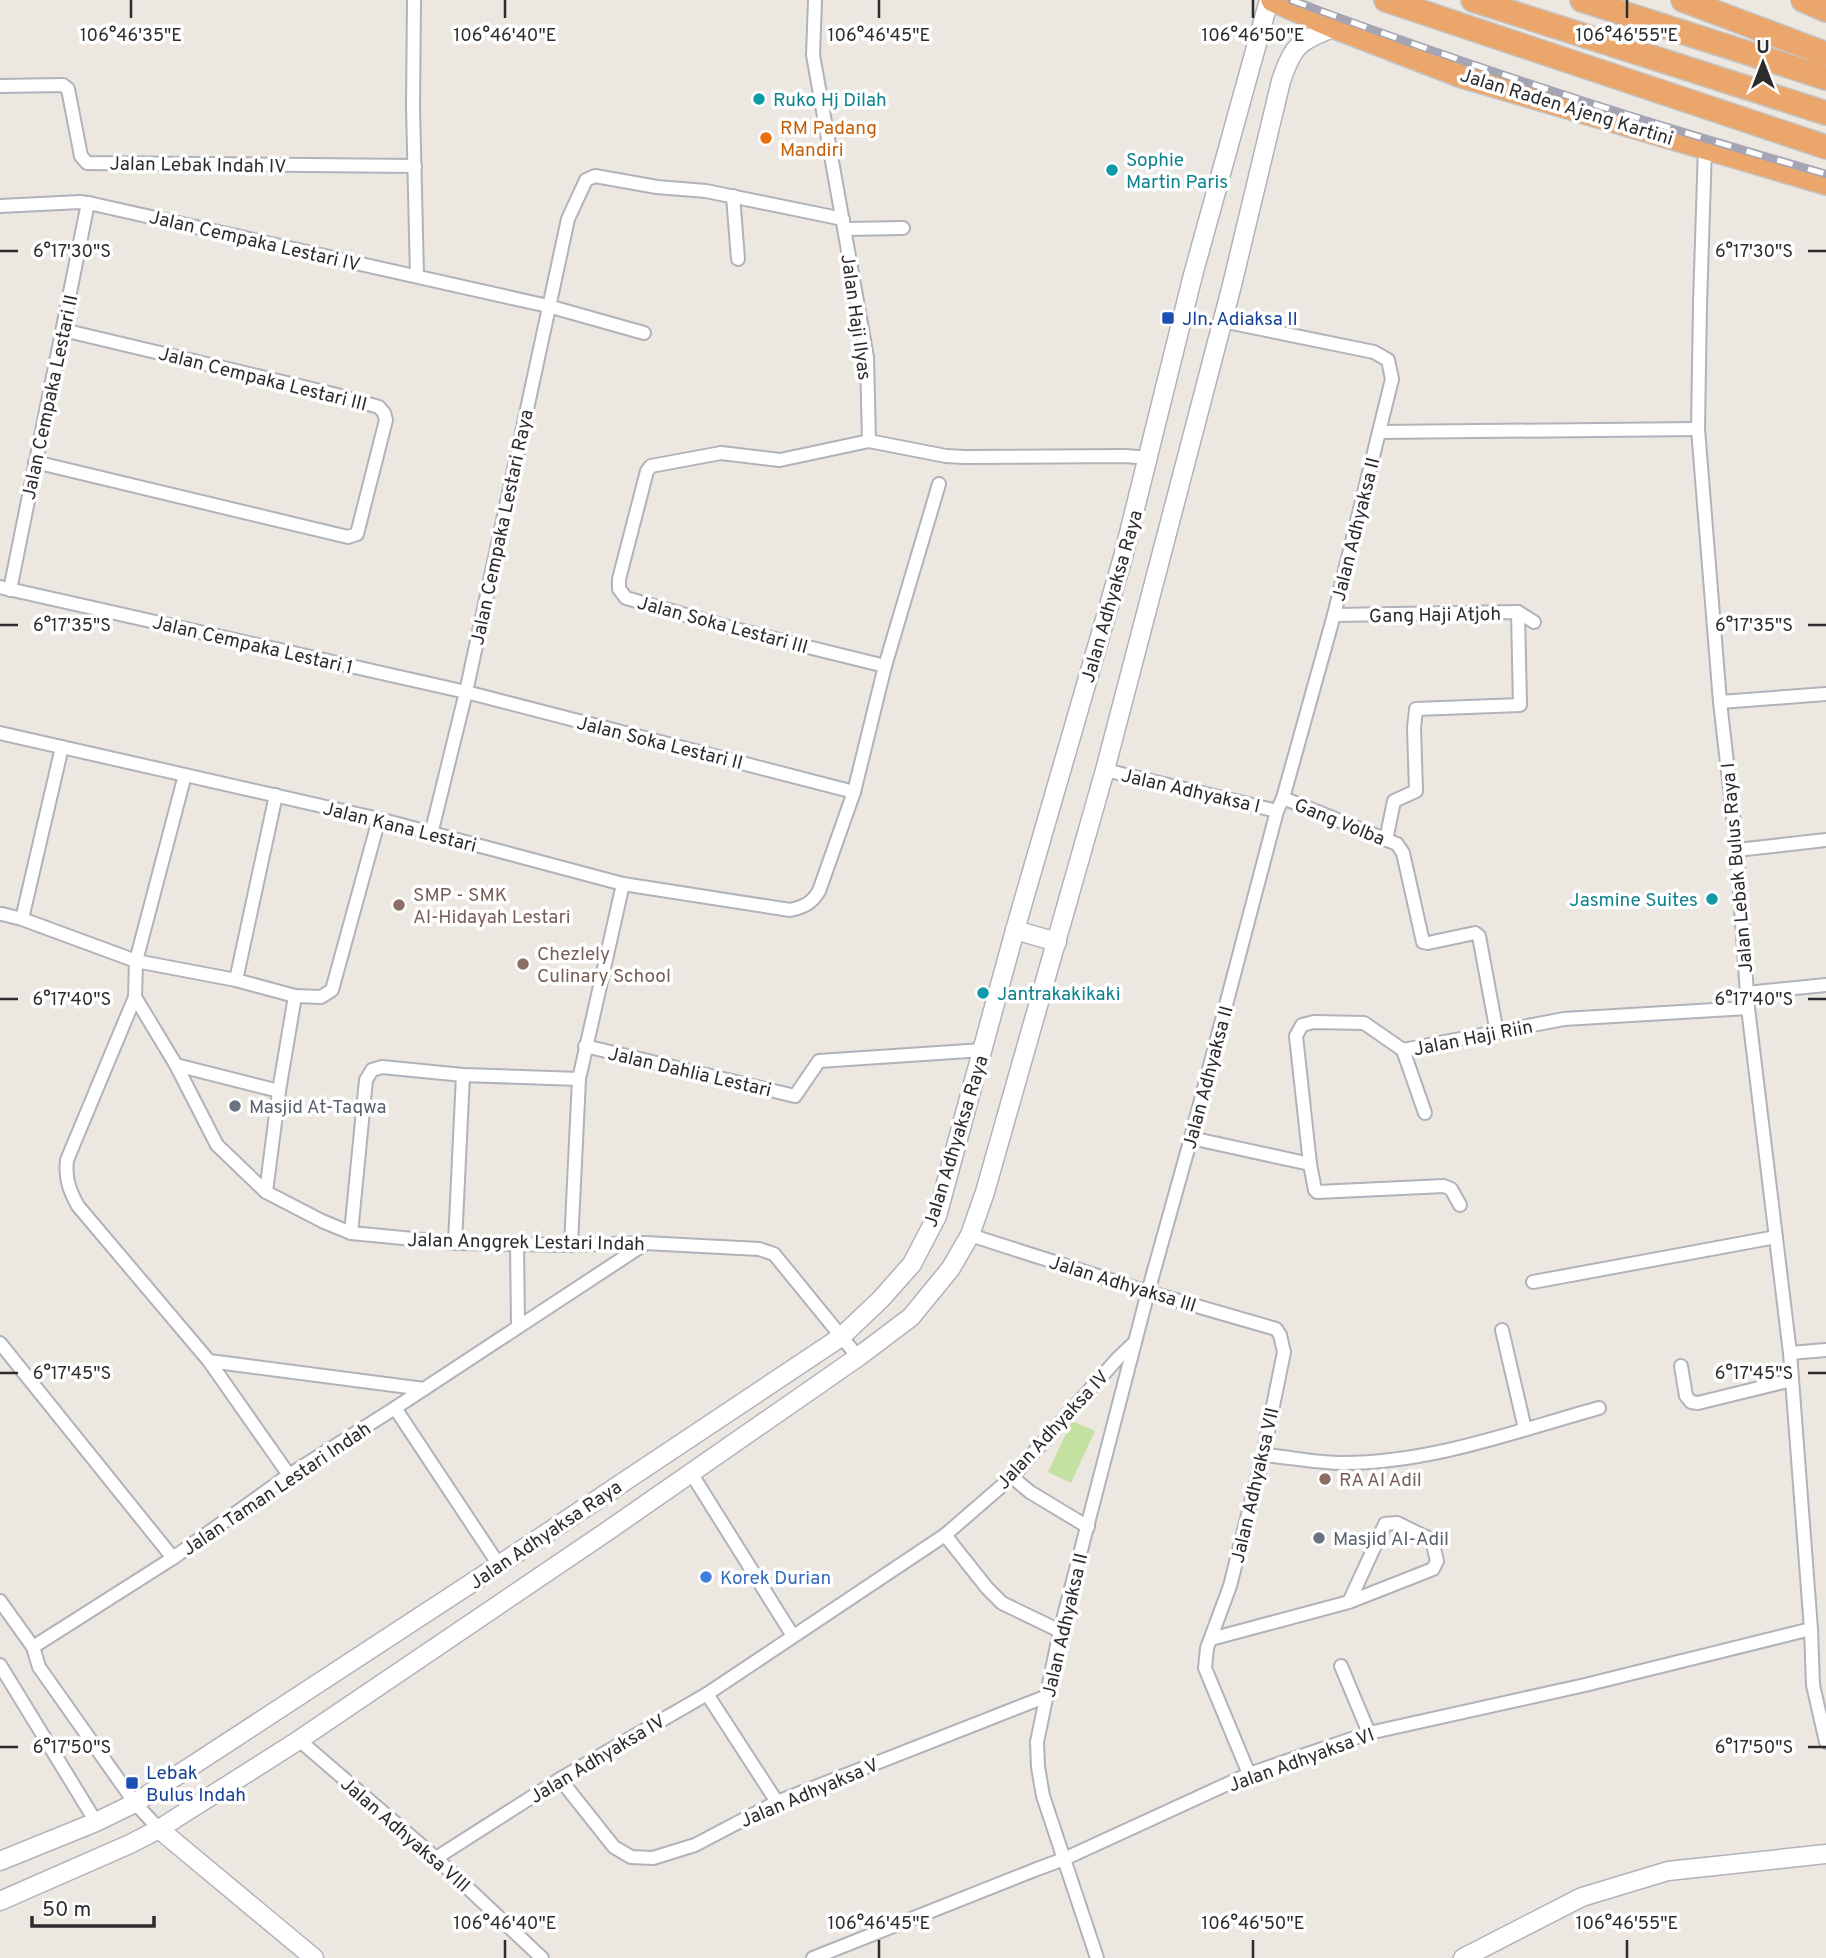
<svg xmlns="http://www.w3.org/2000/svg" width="1826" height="1958" viewBox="0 0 1826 1958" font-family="Overpass,sans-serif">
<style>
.pitch{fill:#c4e1a1}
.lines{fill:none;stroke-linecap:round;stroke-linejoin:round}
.street-casing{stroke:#b1b2ba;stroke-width:16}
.secondary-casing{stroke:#b1b2ba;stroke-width:21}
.highway-casing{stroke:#c4c4c4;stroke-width:26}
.street{stroke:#fff;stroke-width:12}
.secondary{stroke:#fff;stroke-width:18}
.highway{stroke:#eba66c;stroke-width:23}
.rail-casing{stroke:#a3a5b4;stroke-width:8}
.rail{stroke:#fff;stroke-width:5;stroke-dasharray:16;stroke-linecap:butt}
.ticks{fill:none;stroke:#2c2c2c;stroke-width:2.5}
.culture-dot{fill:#0f9aa8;stroke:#fff;stroke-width:2.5}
.food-dot{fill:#e8710a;stroke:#fff;stroke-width:2.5}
.transit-dot{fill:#1a4fb4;stroke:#fff;stroke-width:2.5}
.education-dot{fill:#8d6e63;stroke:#fff;stroke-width:2.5}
.worship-dot{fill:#6b7280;stroke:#fff;stroke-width:2.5}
.shop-dot{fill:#3f7fe0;stroke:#fff;stroke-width:2.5}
.labels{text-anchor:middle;stroke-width:7;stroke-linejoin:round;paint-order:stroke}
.culture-label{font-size:19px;fill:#0d838f;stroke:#fff;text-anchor:start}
.street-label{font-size:19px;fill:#2c2c2c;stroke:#fff}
.food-label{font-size:19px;fill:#c56008;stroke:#fff;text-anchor:start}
.transit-label{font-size:19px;fill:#164399;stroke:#fff;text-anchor:start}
.education-label{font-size:19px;fill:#785e54;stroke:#fff;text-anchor:start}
.worship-label{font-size:19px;fill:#5b616d;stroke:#fff;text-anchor:start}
.shop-label{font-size:19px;fill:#366cbe;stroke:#fff;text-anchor:start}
.ticks-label{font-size:18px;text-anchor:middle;fill:#2c2c2c;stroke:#fff;stroke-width:7;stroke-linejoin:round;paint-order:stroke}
</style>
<rect width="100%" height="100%" fill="#ece7e0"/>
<path class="pitch" d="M1072 1421 1095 1431 1071 1483 1048 1472Z"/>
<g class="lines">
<defs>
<g id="street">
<path d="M414 0 413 107 417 276"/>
<path d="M815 0 813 55 867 357 869 441"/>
<path d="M0 86 63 85 68 89 81 156 87 163 415 166"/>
<path d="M1705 147 1700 304 1698 429 1720 702 1737 850 1748 1008 1790 1353 1811 1629 1813 1685 1826 1742"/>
<path d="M733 196 738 259"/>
<path d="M0 206 80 202 93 204 548 306 644 333"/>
<path d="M845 229 903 228"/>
<path d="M1379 432 1698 429"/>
<path d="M35 462 348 537 357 534 386 420 384 413 379 407 333 394 63 330"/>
<path d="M0 587 466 692 854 792"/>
<path d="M10 590 88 203"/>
<path d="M1334 615 1518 612 1534 622"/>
<path d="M885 666 735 629 626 598 619 589V579L647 471 651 466 721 453 780 460 869 441 946 456 964 457 1125 456 1148 458"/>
<path d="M1720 702 1826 694"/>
<path d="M0 733 379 819 623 884 790 910C804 907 812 903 819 891L854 792 885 666 939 484"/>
<path d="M1105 770 1277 811"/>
<path d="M185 775 136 961 135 997 67 1160C65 1178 69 1190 78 1206L209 1361 289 1475"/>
<path d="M1283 798 1397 844 1403 853 1423 942 1428 943 1475 933 1479 936 1497 1033"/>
<path d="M431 834 466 692 568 219 586 180 595 176 657 187 706 191 843 219"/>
<path d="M1386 840 1394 801 1416 791 1414 728 1416 709 1520 705 1518 612"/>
<path d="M1737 850 1826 840"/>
<path d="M2 914 22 919 136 961 236 980 295 996 321 997 332 990 379 819"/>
<path d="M22 919 62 747"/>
<path d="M236 980 276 795"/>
<path d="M1746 993 1826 985"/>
<path d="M135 997 176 1065 217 1145 266 1192 322 1221 351 1233 455 1243 571 1245 645 1243 759 1249 774 1254 858 1357"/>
<path d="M585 1046 795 1096 819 1061 983 1050"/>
<path d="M1403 1050 1425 1113"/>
<path d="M176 1065 279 1091"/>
<path d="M1191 1138 1310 1164"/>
<path d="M266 1192 279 1091 295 996"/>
<path d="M1460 1205 1451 1189 1444 1186 1317 1192 1315 1190 1310 1164 1296 1036 1302 1025 1314 1022 1364 1023 1403 1050 1564 1019 1748 1008"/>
<path d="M351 1233 366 1080 372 1070 382 1067 463 1075 579 1079"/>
<path d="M970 1235 1148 1292 1276 1329 1280 1335 1284 1352 1263 1455 1230 1586 1207 1648 1205 1668 1249 1774"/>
<path d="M455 1243 463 1075"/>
<path d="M517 1244 518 1326"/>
<path d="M571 1245 579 1079 623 884"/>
<path d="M1533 1282 1776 1237"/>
<path d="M1502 1330 1525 1429"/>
<path d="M0 1343 173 1558"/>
<path d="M1790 1353 1826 1350"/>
<path d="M209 1361 424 1389"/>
<path d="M1681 1366 1686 1396 1691 1402 1698 1403 1792 1380"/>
<path d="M395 1408 499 1565"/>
<path d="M1263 1455C1289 1457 1317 1463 1343 1463 1431 1463 1516 1431 1599 1408"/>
<path d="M691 1473 793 1636"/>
<path d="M1012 1477 1030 1492 1088 1527"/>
<path d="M945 1535 987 1588 1002 1603 1060 1631"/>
<path d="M0 1601 33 1647 39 1667 135 1803 159 1829"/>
<path d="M1211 1639 1349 1602 1433 1569 1437 1561 1432 1540 1397 1523 1385 1524 1349 1602"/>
<path d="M33 1647 173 1558 289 1475 395 1408 643 1245"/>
<path d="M0 1665 96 1822"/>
<path d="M1341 1666 1369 1733"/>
<path d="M707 1694 777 1802"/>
<path d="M299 1740 436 1858 542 1958"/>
<path d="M560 1779 614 1847 631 1857 653 1858 695 1845 777 1802 1047 1696"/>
<path d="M436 1858 560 1779 707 1694 945 1535 1012 1477 1118 1358 1135 1342"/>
<path d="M813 1958 1037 1869 1064 1859 1249 1774 1369 1733 1585 1685 1811 1629"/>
<path d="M1097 1958 1043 1796 1038 1767 1037 1742 1060 1631 1148 1292 1191 1138 1277 811 1283 798 1334 615 1392 379 1388 360 1374 352 1222 321"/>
</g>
<g id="secondary">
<path d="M1015 930 1057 942"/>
<path d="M159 1829 314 1958"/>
<path d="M0 1861 96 1822 135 1803 499 1565 841 1337 881 1299 912 1264 937 1216 1015 930 1123 557 1193 275 1269 0"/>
<path d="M0 1901 130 1844 159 1829 299 1740 609 1530 858 1357 911 1317 951 1268 970 1235 985 1192 1105 770 1232 285 1281 81C1294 43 1299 42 1335 27"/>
<path d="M1463 1958 1582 1897 1668 1871 1826 1854"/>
</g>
<g id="highway">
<path d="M1273 0 1335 27 1462 76 1826 183"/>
<path d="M1386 0 1826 147"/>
<path d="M1473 0 1826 113"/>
<path d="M1582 0 1826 78"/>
<path d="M1683 0 1826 54"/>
<path d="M1803 0 1826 10"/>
</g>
</defs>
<use href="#street" class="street-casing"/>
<use href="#secondary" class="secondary-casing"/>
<use href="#highway" class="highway-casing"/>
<use href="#street" class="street"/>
<use href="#secondary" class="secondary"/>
<use href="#highway" class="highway"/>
<defs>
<path id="rail" d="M1291 0C1467 65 1646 123 1826 174"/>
</defs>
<use href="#rail" class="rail-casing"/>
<use href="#rail" class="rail"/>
</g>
<path class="ticks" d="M131 0V18M505 0V18M879 0V18M1253 0V18M1627 0V18M0 251H18M1808 251H1826M0 625H18M1808 625H1826M0 999H18M1808 999H1826M0 1373H18M1808 1373H1826M0 1747H18M1808 1747H1826M505 1940V1958M879 1940V1958M1253 1940V1958M1627 1940V1958"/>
<g class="culture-dot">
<circle cx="759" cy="99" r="7"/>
<circle cx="1112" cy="170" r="7"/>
<circle cx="1712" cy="899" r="7"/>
<circle cx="983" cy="993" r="7"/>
</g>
<circle class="food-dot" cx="766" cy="138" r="7"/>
<g class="transit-dot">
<rect x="1161" y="311" width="14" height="14" rx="3.5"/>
<rect x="125" y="1776" width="14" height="14" rx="3.5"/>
</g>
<g class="education-dot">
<circle cx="399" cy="905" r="7"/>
<circle cx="523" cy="964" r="7"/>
<circle cx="1325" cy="1479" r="7"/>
</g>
<g class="worship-dot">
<circle cx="235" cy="1106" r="7"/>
<circle cx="1319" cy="1538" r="7"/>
</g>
<circle class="shop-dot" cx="706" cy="1577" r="7"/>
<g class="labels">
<g class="culture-label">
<text x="773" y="106">Ruko Hj Dilah</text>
<text x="1126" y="166">Sophie<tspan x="1126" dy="22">Martin Paris</tspan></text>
<text x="1698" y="906" text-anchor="end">Jasmine Suites</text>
<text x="997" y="1000">Jantrakakikaki</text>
</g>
<g class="street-label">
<text transform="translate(1567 106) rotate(17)" y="7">Jalan Raden Ajeng Kartini</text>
<text transform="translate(198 164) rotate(1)" y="7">Jalan Lebak Indah IV</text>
<text transform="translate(255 240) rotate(13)" y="7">Jalan Cempaka Lestari IV</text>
<text transform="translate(857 317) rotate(82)" y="7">Jalan Haji Ilyas</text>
<text transform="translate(263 378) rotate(14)" y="7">Jalan Cempaka Lestari III</text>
<text transform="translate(49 397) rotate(-78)" y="7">Jalan Cempaka Lestari II</text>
<text transform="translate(501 527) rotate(-78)" y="7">Jalan Cempaka Lestari Raya</text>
<text transform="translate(1355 529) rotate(-76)" y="7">Jalan Adhyaksa II</text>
<text transform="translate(1111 596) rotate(-74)" y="7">Jalan Adhyaksa Raya</text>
<text transform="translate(1435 614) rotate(-1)" y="7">Gang Haji Atjoh</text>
<text transform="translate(723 624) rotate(15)" y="7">Jalan Soka Lestari III</text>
<text transform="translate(253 644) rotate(13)" y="7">Jalan Cempaka Lestari 1</text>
<text transform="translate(660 742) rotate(14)" y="7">Jalan Soka Lestari II</text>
<text transform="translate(1191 790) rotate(13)" y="7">Jalan Adhyaksa I</text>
<text transform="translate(1340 821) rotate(22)" y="7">Gang Volba</text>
<text transform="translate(400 826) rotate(14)" y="7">Jalan Kana Lestari</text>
<text transform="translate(1736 868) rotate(-95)" y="7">Jalan Lebak Bulus Raya I</text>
<text transform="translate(1473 1037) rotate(-11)" y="7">Jalan Haji Riin</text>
<text transform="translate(690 1071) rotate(13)" y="7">Jalan Dahlia Lestari</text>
<text transform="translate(1207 1077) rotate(-75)" y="7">Jalan Adhyaksa II</text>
<text transform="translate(955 1141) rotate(-73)" y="7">Jalan Adhyaksa Raya</text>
<text transform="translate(526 1241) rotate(1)" y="7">Jalan Anggrek Lestari Indah</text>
<text transform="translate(1123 1283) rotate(17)" y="7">Jalan Adhyaksa III</text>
<text transform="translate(1052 1429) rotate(-47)" y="7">Jalan Adhyaksa IV</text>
<text transform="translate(1254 1485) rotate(-77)" y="7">Jalan Adhyaksa VII</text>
<text transform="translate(276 1488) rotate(-34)" y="7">Jalan Taman Lestari Indah</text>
<text transform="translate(545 1534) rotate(-34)" y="7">Jalan Adhyaksa Raya</text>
<text transform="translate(1064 1625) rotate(-77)" y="7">Jalan Adhyaksa II</text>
<text transform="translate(597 1758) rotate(-31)" y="7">Jalan Adhyaksa IV</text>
<text transform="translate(1301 1759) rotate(-20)" y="7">Jalan Adhyaksa VI</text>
<text transform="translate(809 1792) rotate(-23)" y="7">Jalan Adhyaksa V</text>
<text transform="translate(406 1834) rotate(41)" y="7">Jalan Adhyaksa VIII</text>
</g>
<g class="food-label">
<text x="780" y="134">RM Padang<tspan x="780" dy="22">Mandiri</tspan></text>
</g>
<g class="transit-label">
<text x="1182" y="325">Jln. Adiaksa II</text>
<text x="146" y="1779">Lebak<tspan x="146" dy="22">Bulus Indah</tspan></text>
</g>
<g class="education-label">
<text x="413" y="901">SMP - SMK<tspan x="413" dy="22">Al-Hidayah Lestari</tspan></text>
<text x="537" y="960">Chezlely<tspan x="537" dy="22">Culinary School</tspan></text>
<text x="1339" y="1486">RA Al Adil</text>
</g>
<g class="worship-label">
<text x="249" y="1113">Masjid At-Taqwa</text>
<text x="1333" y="1545">Masjid Al-Adil</text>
</g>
<g class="shop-label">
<text x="720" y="1584">Korek Durian</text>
</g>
</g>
<g class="ticks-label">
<text x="131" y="41">106°46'35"E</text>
<text x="505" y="41">106°46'40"E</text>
<text x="879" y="41">106°46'45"E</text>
<text x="1253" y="41">106°46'50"E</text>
<text x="1627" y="41">106°46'55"E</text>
<text x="72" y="257">6°17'30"S</text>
<text x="1754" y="257">6°17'30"S</text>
<text x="72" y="631">6°17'35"S</text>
<text x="1754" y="631">6°17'35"S</text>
<text x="72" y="1005">6°17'40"S</text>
<text x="1754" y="1005">6°17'40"S</text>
<text x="72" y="1379">6°17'45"S</text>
<text x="1754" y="1379">6°17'45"S</text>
<text x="72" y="1753">6°17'50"S</text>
<text x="1754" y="1753">6°17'50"S</text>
<text x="505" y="1929">106°46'40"E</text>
<text x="879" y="1929">106°46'45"E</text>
<text x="1253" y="1929">106°46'50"E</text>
<text x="1627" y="1929">106°46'55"E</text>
</g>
<g transform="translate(1763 63)" stroke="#ffffff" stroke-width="5" paint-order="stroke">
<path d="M0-5L12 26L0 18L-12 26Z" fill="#2c2c2c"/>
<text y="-10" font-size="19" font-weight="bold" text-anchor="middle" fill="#2c2c2c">U</text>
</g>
<path d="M32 1916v10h122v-10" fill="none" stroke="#2c2c2c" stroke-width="3.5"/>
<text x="42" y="1916" font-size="21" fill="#2c2c2c" stroke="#ffffff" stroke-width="5" paint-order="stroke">50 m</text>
</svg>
